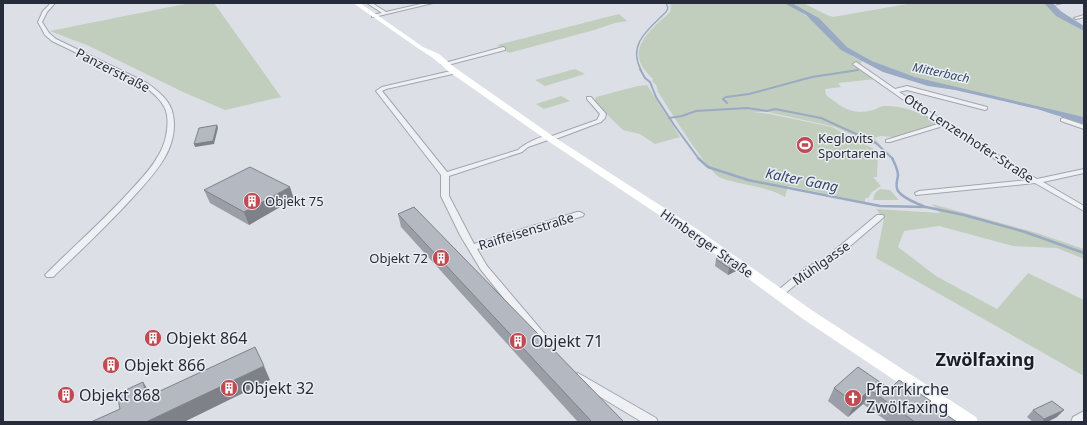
<svg xmlns="http://www.w3.org/2000/svg" width="1087" height="425" viewBox="0 0 1087 425" font-family="'Noto Sans',sans-serif">
<style>
.green{fill:#c1cebe}
.water{fill:#9aaac2}
.lines{fill:none;stroke-linecap:round;stroke-linejoin:round}
.stream-far2{stroke:#9aaac2;stroke-width:1.5}
.stream-far1{stroke:#9aaac2;stroke-width:2}
.stream{stroke:#9aaac2;stroke-width:2.5}
.river{fill:#9aaac2;fill-rule:evenodd}
.minor-casing{stroke:#a2a6ae;stroke-width:2}
.tertiary-casing{stroke:#a2a6ae;stroke-width:2}
.minor{fill:#eef0f4;fill-rule:evenodd}
.tertiary{fill:#eef0f4;fill-rule:evenodd}
.secondary{fill:#fff;fill-rule:evenodd}
.wall{fill:#9b9ea6}
.shaded-wall{fill:#7e8187}
.building{fill:#b4b8c1;stroke:#7e8187}
.labels{text-anchor:middle;stroke-width:3;stroke-linejoin:round;paint-order:stroke}
.far-water-label{font-size:12px;font-style:italic;fill:#35486a;stroke:#ebeef3}
.street-label{font-size:13px;fill:#272c3a;stroke:#ebeef3}
.poi-label{font-size:13px;fill:#272c3a;stroke:#ebeef3;text-anchor:start}
.water-label{font-size:14px;font-style:italic;fill:#35486a;stroke:#ebeef3}
.near-poi-label{font-size:16px;fill:#272c3a;stroke:#ebeef3;text-anchor:start}
.near-quarter-label{font-size:18px;font-weight:bold;fill:#1a1e2a;stroke:#ebeef3}
</style>
<rect width="100%" height="100%" fill="#dcdfe5"/>
<g class="green">
<path d="M190 3H214L281 97 225 110 183 92 89 46 50 31Z"/>
<path d="M670 3H784C811 15 831 38 853 57L862 61 860 65 857 66 876 79 838 83 841 87 825 89 826 95C842 107 851 116 873 110 877 109 880 106 884 106 906 105 922 114 939 124L893 137 881 136 874 138 881 146 870 143 835 127 768 112H753L770 114 832 127 874 149 878 153 877 177H873L881 186 872 192 868 198H865V202L788 186 785 197C764 185 743 186 721 178 707 172 668 107 658 92L656 85 652 81 653 79C649 75 642 68 640 62 633 42 656 25 670 12L671 8Z"/>
<path d="M792 3H803L827 15 833 17 913 3H1045L1057 15 1084 31V117L915 77 872 61 847 47 819 18Z"/>
<path d="M619 14 627 21 615 23 597 29H598L509 53 497 45Z"/>
<path d="M575 69 585 74 545 86 535 80Z"/>
<path d="M647 85 680 137 655 144 640 134 623 130 594 102 596 97 638 86Z"/>
<path d="M561 96 570 101 544 109 536 104Z"/>
<path d="M880 189 890 190 899 200H873L875 193Z"/>
<path d="M932 204 1037 233 1084 249V259L1057 248 1013 246 939 226 904 231 898 247 936 276 997 309 1028 273 1084 300V376L876 258 884 219 876 209 940 213Z"/>
</g>
<path class="water" d="M784 3H792L819 18 847 47 872 61 915 77 1084 117V124L1037 109 955 90 928 86 883 72 841 50 806 15Z"/>
<g class="lines">
<path class="stream-far2" d="M641 70C627 44 649 29 666 12L668 8 666 3"/>
<g class="stream-far1">
<path d="M640 69 645 78 650 82 656 97 674 125 699 159"/>
<path d="M727 103 723 99 726 97 749 94 812 77 858 70"/>
<path d="M669 118 682 116 696 111 747 108 767 111 775 109 821 118 876 143 893 159"/>
</g>
<g class="stream">
<path d="M698 158 708 167 748 180 880 206 926 207 964 215 1025 232 1084 253"/>
<path d="M892 158C895 164 898 169 898 176 897 181 895 186 898 191 903 199 917 203 925 207"/>
</g>
<path class="river" d="M1044 3H1052L1062 12 1084 26V31L1056 16Z"/>
<defs>
<g id="minor">
<path d="M51 3H55L47 12 42 22 49 33 56 39 147 83C158 91 171 101 173 115 176 129 172 145 165 157 157 171 146 183 135 195 109 224 81 250 53 277H47L45 275 47 273C75 245 105 219 131 190 141 179 151 169 158 156 165 145 169 129 167 115 165 102 153 93 143 85L52 41 45 35 38 22 43 11Z"/>
<path d="M367 3H372L386 12 425 3H433L374 17H372V15L382 13Z"/>
<path d="M1054 3H1062L1054 5Z"/>
<path d="M1084 15V17L1076 19 1074 18Z"/>
<path d="M503 47 505 48V50L444 66 441 64Z"/>
<path d="M856 62 895 89 907 86 987 107V109L985 110 907 90 899 92 970 138 1037 179 1084 169V173L1043 182 1084 206V211L1035 183 916 195 915 193 919 191 1028 180 943 126 890 142H886V140L938 124 854 65 853 64Z"/>
<path d="M455 70 458 72 457 73 386 89 382 91 447 172 518 150C524 144 545 133 552 136L597 120 600 114 587 99V97H591L606 114 605 118 601 122 553 140H548L528 147 522 152 449 176V196L474 244 577 212H580L584 214 583 216 477 249 487 266 555 346 556 349 555 352 551 353 547 352 481 270 460 235 441 196V175L376 91 382 87Z"/>
<path d="M1063 118 1084 125V129L1061 121V119Z"/>
<path d="M877 215H883L884 217 829 264 812 271 782 296H776L774 294 776 292 806 267 823 260Z"/>
<path d="M578 373 656 418 658 422H642L574 381 573 378 574 375Z"/>
</g>
<path id="tertiary" d="M1084 411V422H1071L1073 417Z"/>
</defs>
<use href="#minor" class="minor-casing"/>
<use href="#tertiary" class="tertiary-casing"/>
<use href="#minor" class="minor"/>
<use href="#tertiary" class="tertiary"/>
<path class="secondary" d="M353 3H360L423 47 439 54 454 67 554 137 697 229 813 311 976 417 978 422H957L803 319 689 235 548 141 448 71 433 58 419 49Z"/>
</g>
<g class="wall">
<path d="M204 190 294 199 249 225 210 203Z"/>
<path d="M398 214 624 422H578L401 227Z"/>
<path d="M716 259 736 271 728 275 715 266Z"/>
<path d="M834 388 890 389 929 403 957 422H888L863 404 848 417 828 401Z"/>
<path d="M1033 410 1057 417 1047 422H1033L1027 417Z"/>
</g>
<g class="shaded-wall">
<path d="M217 125 218 128 214 144 195 147 194 144Z"/>
<path d="M290 187 294 199 249 225 244 212Z"/>
<path d="M738 265 736 271 728 275 729 268Z"/>
<path d="M264 366 270 380 184 422H146Z"/>
<path d="M143 382 152 396 147 397Z"/>
<path d="M870 390 863 404 848 417 855 403Z"/>
<path d="M1064 410 1057 417 1047 422H1042L1044 419Z"/>
</g>
<g class="building">
<path d="M217 125 213 141 194 144 199 128Z"/>
<path d="M250 167 290 187 244 212 204 190Z"/>
<path d="M414 207 624 422H592L398 214Z"/>
<path d="M725 255 738 265 729 268 716 259Z"/>
<path d="M255 347 264 366 146 422H91L120 409 117 394 143 382 147 397Z"/>
<path d="M858 367 890 389 899 380 931 401 929 403 957 422H915L870 390 855 403 834 388Z"/>
<path d="M1052 401 1064 410 1044 419 1033 410Z"/>
</g>
<defs>
<symbol id="stadium-disc" viewBox="-11 -11 22 22"><circle r="9.5" fill="#c14a52" stroke="#ebeef3"/><path d="M0-5a6.5 5 0 1 0 0 10a6.5 5 0 1 0 0-10ZM-3.5-1.8h7v3.6h-7Z" fill="#fff"/></symbol>
<symbol id="building-disc" viewBox="-11 -11 22 22"><circle r="9.5" fill="#c14a52" stroke="#ebeef3"/><path d="M-4-6H4V6H1V3H-1V6H-4ZM-2.5-4.3h1.7v1.8h-1.7ZM.8-4.3h1.7v1.8H.8ZM-2.5-1h1.7V.8h-1.7ZM.8-1h1.7V.8H.8Z" fill="#fff"/></symbol>
<symbol id="church-disc" viewBox="-11 -11 22 22"><circle r="9.5" fill="#c14a52" stroke="#ebeef3"/><path d="M-1.2-6h2.4v3.5h3.3v2.4h-3.3V6h-2.4V-.1h-3.3v-2.4h3.3Z" fill="#fff"/></symbol>
</defs>
<g fill-rule="evenodd">
<use href="#stadium-disc" x="795" y="135" width="20" height="20"/>
<use href="#building-disc" x="242" y="191" width="20" height="20"/>
<use href="#building-disc" x="431" y="248" width="20" height="20"/>
<use href="#building-disc" x="143" y="328" width="20" height="20"/>
<use href="#building-disc" x="508" y="331" width="20" height="20"/>
<use href="#building-disc" x="101" y="355" width="20" height="20"/>
<use href="#building-disc" x="219" y="378" width="20" height="20"/>
<use href="#building-disc" x="56" y="385" width="20" height="20"/>
<use href="#church-disc" x="843" y="388" width="20" height="20"/>
</g>
<g class="labels">
<g class="far-water-label">
<text transform="translate(941 73) rotate(12)" y="4">Mitterbach</text>
</g>
<g class="street-label">
<text transform="translate(113 70) rotate(27)" y="5">Panzerstraße</text>
<text transform="translate(969 138) rotate(33)" y="5">Otto Lenzenhofer-Straße</text>
<text transform="translate(526 231) rotate(-17)" y="5">Raiffeisenstraße</text>
<text transform="translate(707 243) rotate(35)" y="5">Himberger Straße</text>
<text transform="translate(821 263) rotate(-35)" y="5">Mühlgasse</text>
</g>
<g class="poi-label">
<text x="818" y="143">Keglovits<tspan x="818" dy="15">Sportarena</tspan></text>
<text x="265" y="206">Objekt 75</text>
<text x="428" y="263" text-anchor="end">Objekt 72</text>
</g>
<g class="water-label">
<text transform="translate(802 180) rotate(11)" y="5">Kalter Gang</text>
</g>
<g class="near-poi-label">
<text x="166" y="344">Objekt 864</text>
<text x="531" y="347">Objekt 71</text>
<text x="124" y="371">Objekt 866</text>
<text x="242" y="394">Objekt 32</text>
<text x="866" y="395">Pfarrkirche<tspan x="866" dy="18">Zwölfaxing</tspan></text>
<text x="79" y="401">Objekt 868</text>
</g>
<g class="near-quarter-label">
<text x="985" y="366">Zwölfaxing</text>
</g>
</g>
<rect width="1087" height="425" fill="none" stroke="#272c3a" stroke-width="8"/>
</svg>
